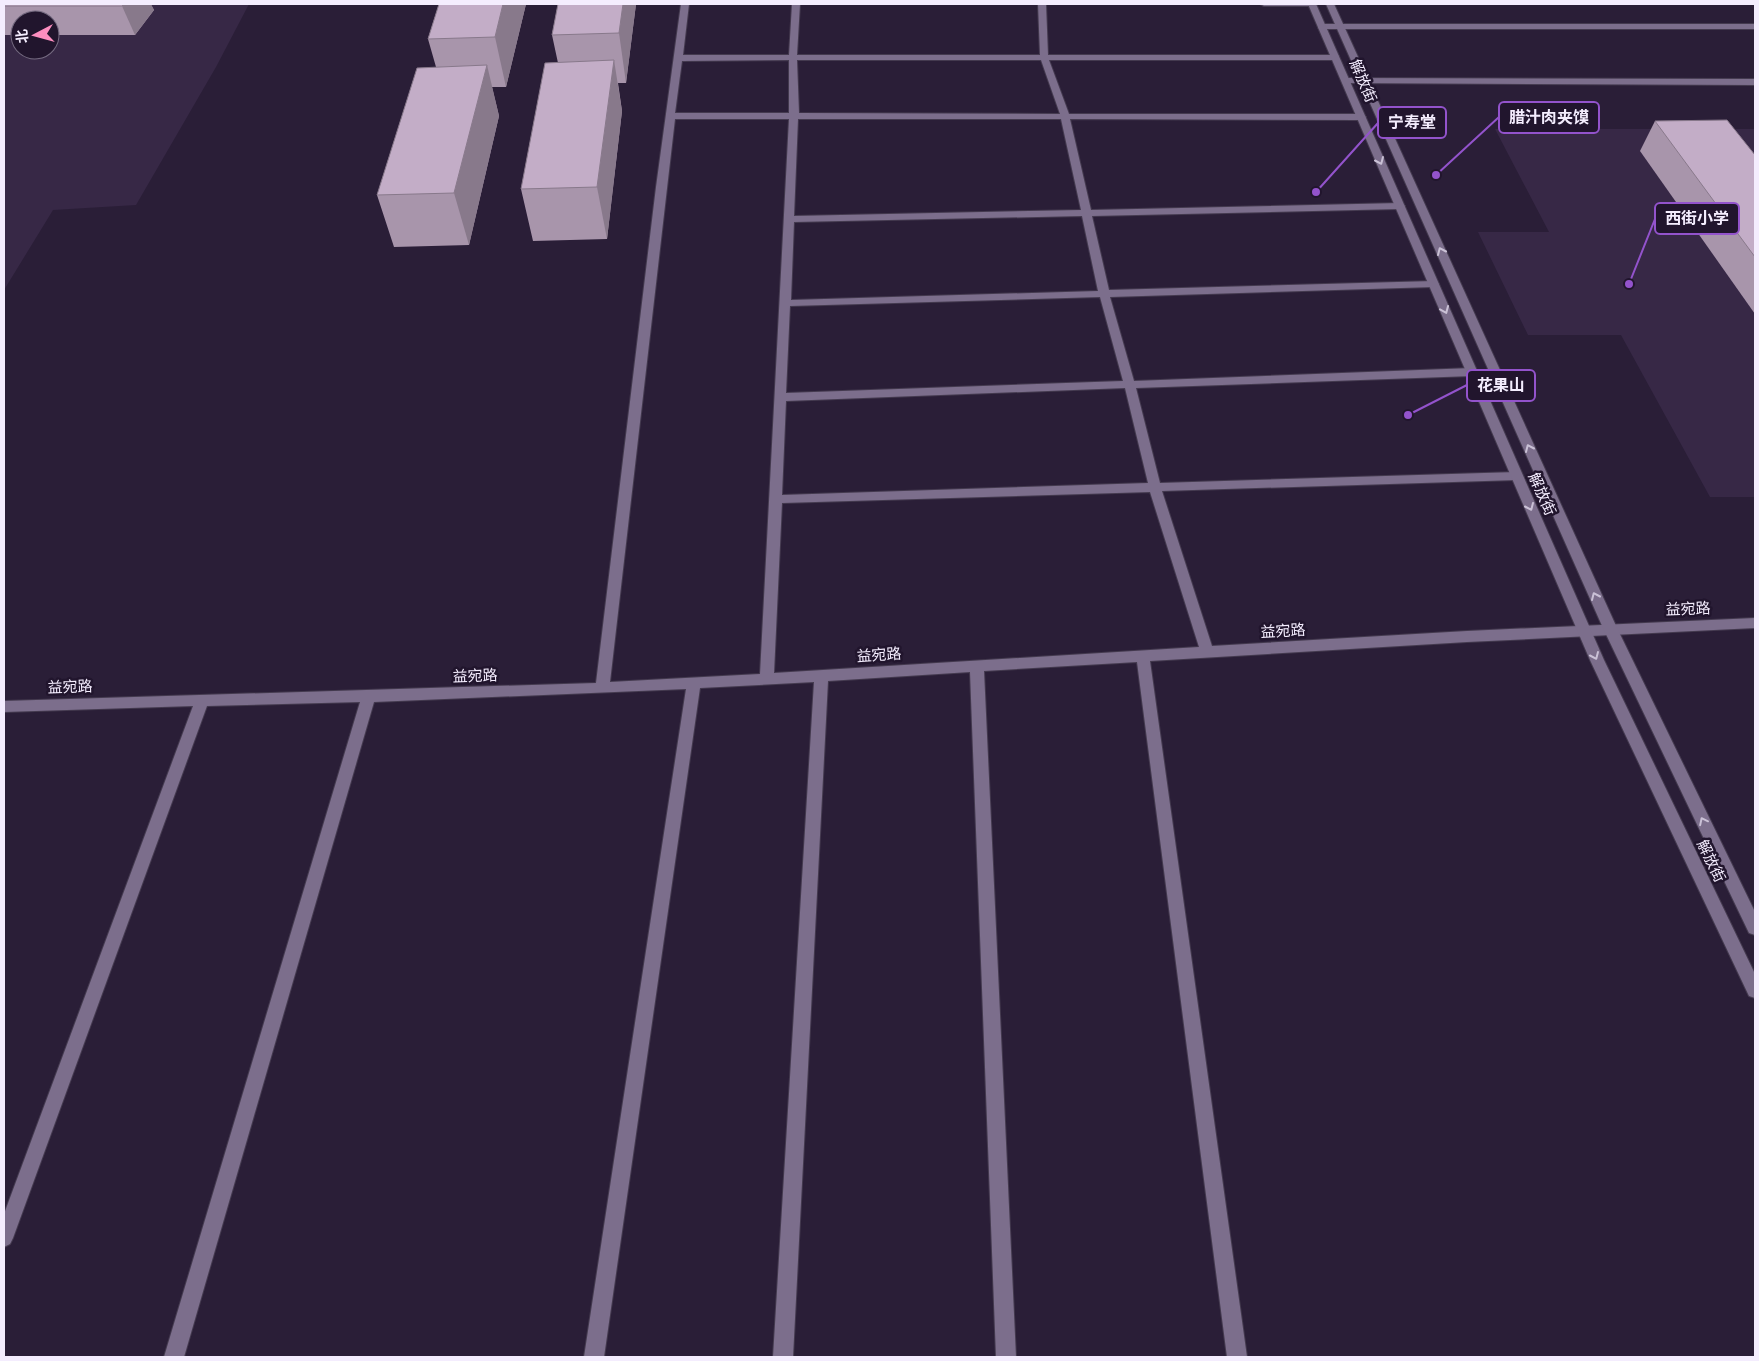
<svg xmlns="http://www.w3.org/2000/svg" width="1759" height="1361" viewBox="0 0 1759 1361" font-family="Karla,'Noto Sans SC',sans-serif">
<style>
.built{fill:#372846;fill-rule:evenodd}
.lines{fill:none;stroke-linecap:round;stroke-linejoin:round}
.minor-casing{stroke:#443a4f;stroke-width:2}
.secondary-casing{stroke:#443a4f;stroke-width:2}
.minor{fill:#7c6e8c;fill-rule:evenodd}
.secondary{fill:#7c6e8c;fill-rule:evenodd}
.wall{fill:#a895ab}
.shaded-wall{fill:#88798b}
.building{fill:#c3adc7;stroke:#88798b}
.oneway{stroke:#cac1d6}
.labels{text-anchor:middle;stroke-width:5;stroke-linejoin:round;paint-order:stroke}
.street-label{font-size:15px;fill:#f4edfe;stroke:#21152d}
.leader{fill:none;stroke:#9353cc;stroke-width:2}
.callout-dot{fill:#9353cc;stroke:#21152d;stroke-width:2}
.callout{fill:#21152d;stroke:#9353cc;stroke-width:2}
.callout-label{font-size:16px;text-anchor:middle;font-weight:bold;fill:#f4edfe}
</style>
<rect width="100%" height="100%" fill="#2a1e37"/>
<g class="built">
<path d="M4 4H249L216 67 136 205 53 210 4 290ZM20 20H50V50H20Z"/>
<path d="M1495 129H1755V497H1710L1621 335H1528L1478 232H1549Z"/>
</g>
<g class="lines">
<defs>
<g id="minor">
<path d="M681 4H689L683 55H789L792 4H800L797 55H1040L1038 4H1046L1048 55H1338L1339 57 1335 60H1049L1069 114H1361L1366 117 1361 120 1070 119 1091 210 1400 203 1405 206 1400 209 1092 216 1109 290 1434 281 1439 284 1434 287 1110 297 1134 381 1472 368 1478 372 1472 376 1136 388 1160 483 1517 472 1523 476 1517 480 1162 491 1212 646 1467 631 1755 618V628L1467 642 1150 661 1247 1357H1227L1137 662 984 671 1016 1357H996L970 672 828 681 793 1357H773L814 682 700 688 604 1357H584L686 689 374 702 184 1357H164L360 702 207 706 13 1238 10 1244 4 1247V1214L193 706 4 712V701L596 683 656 187ZM789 60V113H675L682 61ZM797 60H1041L1060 114 799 113ZM675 119H789L760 674 610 682ZM798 119H1061L1081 210 794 216ZM1082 216 1098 291 791 300 794 222ZM1100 297 1123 381 786 393 790 306ZM1125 388 1148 483 782 495 786 401ZM1150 492 1199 647 774 673 782 503Z"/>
<path d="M1260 4H1316L1312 6H1264Z"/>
<path d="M1322 24H1755V29H1319L1318 27Z"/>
<path d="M1345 78 1755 79V85L1342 83V79Z"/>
</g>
<g id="secondary">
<path d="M1308 4H1316L1604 660 1755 974V998L1749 996 1590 660Z"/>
<path d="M1326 4H1334L1617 628 1755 912V935L1749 933 1603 628Z"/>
</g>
</defs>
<use href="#minor" class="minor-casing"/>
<use href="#secondary" class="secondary-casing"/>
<use href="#minor" class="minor"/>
<use href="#secondary" class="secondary"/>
</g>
<g class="wall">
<path d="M4 4H157L156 5H151L154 10 135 35H50V20H20V35H4Z"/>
<path d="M439 4H526L506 87H492L499 116 469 245 394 247 377 195 436 67 428 39Z"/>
<path d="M558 4H636L626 83H618L622 111 607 239 533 241 521 189 558 63 552 35Z"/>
<path d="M1655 121 1755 155V314L1640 151Z"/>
</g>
<g class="shaded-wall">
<path d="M124 4H151L154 10 135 35 122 6Z"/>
<path d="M503 4H526L506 87 495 37Z"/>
<path d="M623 4H636L626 83 619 33Z"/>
<path d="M614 60 622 111 607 239 597 187Z"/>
<path d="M487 65 499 116 469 245 454 193Z"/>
</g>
<g class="building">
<path d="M4 4H124L122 6H4Z"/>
<path d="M439 4H503L495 37 428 39Z"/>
<path d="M558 4H623L619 33 552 35Z"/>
<path d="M614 60 597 187 521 189 545 63Z"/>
<path d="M487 65 454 193 377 195 417 68Z"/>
<path d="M1727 120 1755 155V257L1655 121Z"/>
</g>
<defs><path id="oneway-chevron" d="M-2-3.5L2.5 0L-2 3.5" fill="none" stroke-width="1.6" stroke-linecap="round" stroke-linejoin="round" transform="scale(1.25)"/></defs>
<g class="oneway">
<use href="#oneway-chevron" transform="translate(1380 161) rotate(66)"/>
<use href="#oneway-chevron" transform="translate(1441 251) rotate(-114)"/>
<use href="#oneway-chevron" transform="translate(1445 310) rotate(67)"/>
<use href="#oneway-chevron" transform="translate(1529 448) rotate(-114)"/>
<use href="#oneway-chevron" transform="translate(1530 507) rotate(66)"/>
<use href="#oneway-chevron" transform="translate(1595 596) rotate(-114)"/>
<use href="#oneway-chevron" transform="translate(1595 656) rotate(66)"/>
<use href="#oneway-chevron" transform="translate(1703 821) rotate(-116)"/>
</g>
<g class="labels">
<g class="street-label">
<text transform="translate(1363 81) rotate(67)" y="5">解放街</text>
<text transform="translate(1542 494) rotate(66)" y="5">解放街</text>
<text transform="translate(1688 609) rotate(-2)" y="5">益宛路</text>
<text transform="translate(1283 631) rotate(-3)" y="5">益宛路</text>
<text transform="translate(879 655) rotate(-4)" y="5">益宛路</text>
<text transform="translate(475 676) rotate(-2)" y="5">益宛路</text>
<text transform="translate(70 687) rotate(-2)" y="5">益宛路</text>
<text transform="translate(1711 861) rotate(64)" y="5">解放街</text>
</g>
</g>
<path class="leader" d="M1436 175L1499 117M1316 192L1378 123M1629 284L1655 219M1408 415L1467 385"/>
<g class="callout-dot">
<circle cx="1436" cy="175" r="5"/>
<circle cx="1316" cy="192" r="5"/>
<circle cx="1629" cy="284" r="5"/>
<circle cx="1408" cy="415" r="5"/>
</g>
<g class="callout">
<rect x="1499" y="102" width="100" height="31" rx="5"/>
<rect x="1378" y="107" width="68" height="31" rx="5"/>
<rect x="1655" y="203" width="84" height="31" rx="5"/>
<rect x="1467" y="370" width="68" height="31" rx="5"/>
</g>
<g class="callout-label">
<text x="1549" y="123">腊汁肉夹馍</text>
<text x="1412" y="128">宁寿堂</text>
<text x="1697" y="224">西街小学</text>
<text x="1501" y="391">花果山</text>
</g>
<rect width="1759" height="1361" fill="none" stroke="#f4edfe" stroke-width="10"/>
<g transform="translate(35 35) rotate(264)"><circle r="24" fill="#21152d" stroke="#756b81"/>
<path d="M0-4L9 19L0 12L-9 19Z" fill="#fd8ec0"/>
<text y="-8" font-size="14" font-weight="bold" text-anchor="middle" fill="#f4edfe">北</text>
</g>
</svg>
